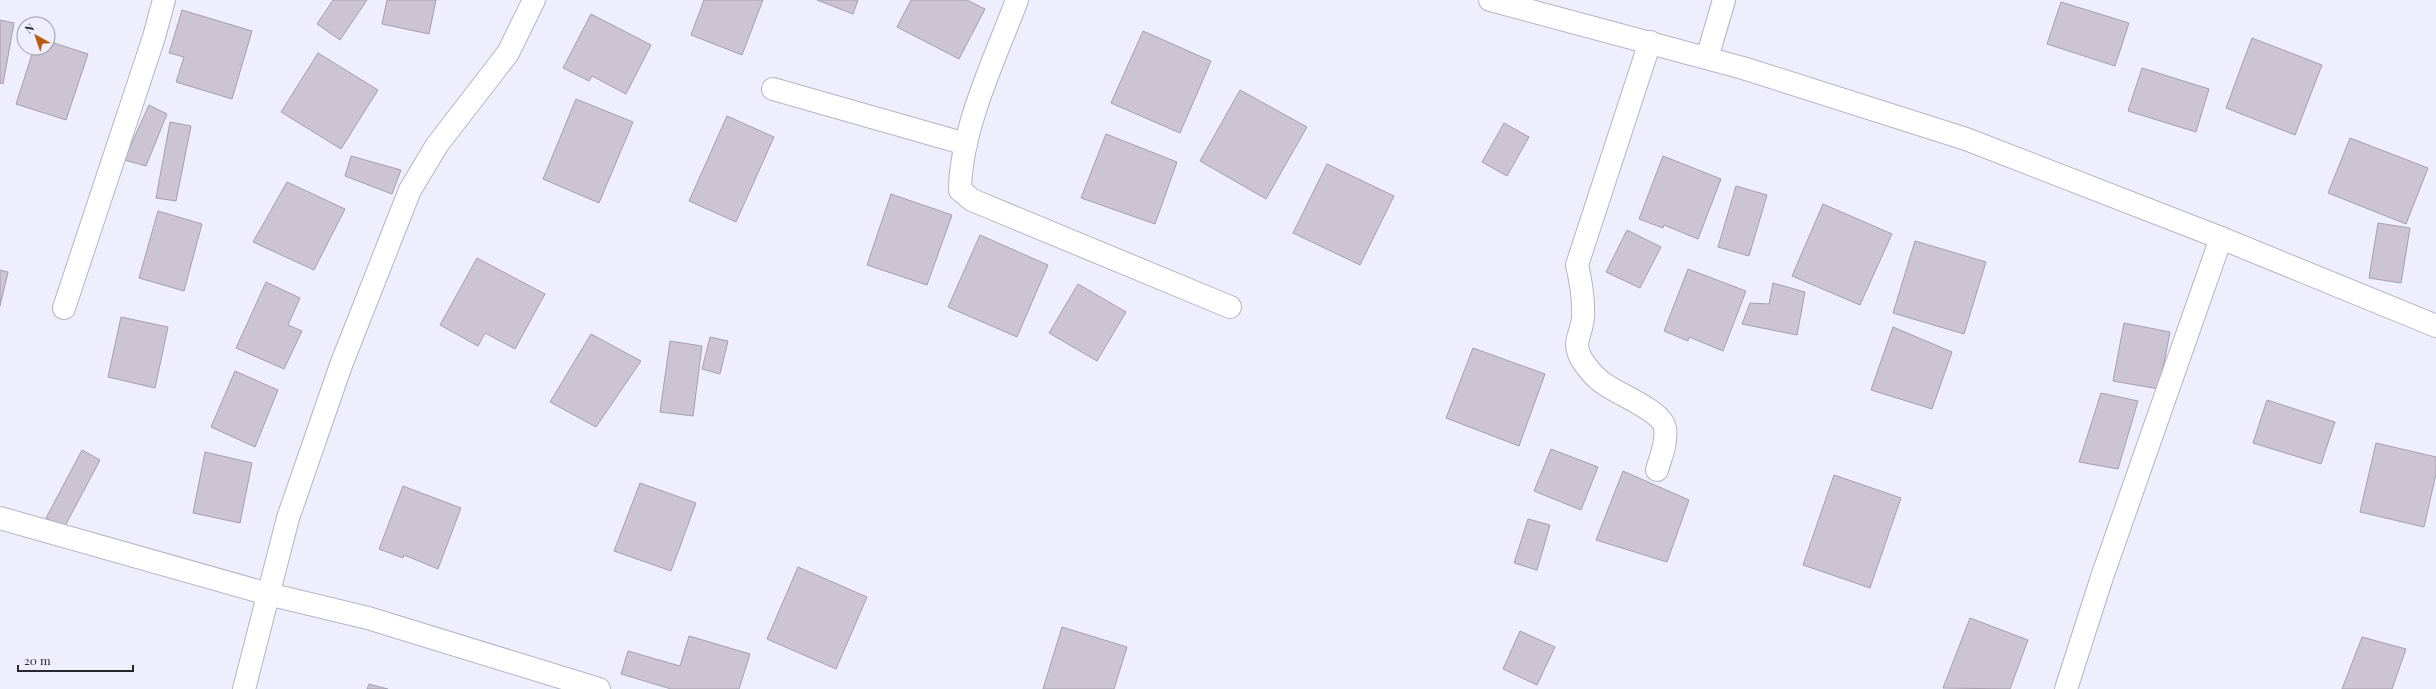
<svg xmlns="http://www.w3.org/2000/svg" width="2436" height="689" viewBox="0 0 2436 689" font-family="'Playfair Display',serif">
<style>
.building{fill:#ccc3d3;stroke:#a79ead}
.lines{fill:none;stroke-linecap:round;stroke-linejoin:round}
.minor-casing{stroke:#b4b4c6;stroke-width:24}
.minor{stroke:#fff;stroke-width:22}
</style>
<rect width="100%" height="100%" fill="#eeeefc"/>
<g class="building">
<path d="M333 0H367L340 40 317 24Z"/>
<path d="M387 0H436L429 34 382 24Z"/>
<path d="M704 0H763L742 55 691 35Z"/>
<path d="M817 0H858L853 14Z"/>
<path d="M911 0H967L985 9 959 59 897 27Z"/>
<path d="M2061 2 2129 23 2115 66 2047 44Z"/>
<path d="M182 10 252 31 232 99 176 82 184 57 169 53Z"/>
<path d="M591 14 651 45 626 94 592 76 589 81 563 68Z"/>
<path d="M0 20 14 23 3 84 0 83Z"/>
<path d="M1143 31 1211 61 1180 133 1111 103Z"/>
<path d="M2252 38 2322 65 2295 135 2226 108Z"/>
<path d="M48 41 88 54 66 120 16 104 34 48H48Z"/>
<path d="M318 53 378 90 341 149 281 112Z"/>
<path d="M2142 68 2209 89 2196 132 2128 111Z"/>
<path d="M1240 90 1307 127 1266 199 1200 161Z"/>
<path d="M576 99 633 122 599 203 543 179Z"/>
<path d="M149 105 167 114 146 166 124 160Z"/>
<path d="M727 116 774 137 736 222 689 201Z"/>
<path d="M170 122 191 126 176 201 156 198Z"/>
<path d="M1504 123 1529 137 1507 176 1482 162Z"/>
<path d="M1106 134 1177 162 1155 224 1081 198Z"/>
<path d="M2350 138 2428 168 2406 224 2328 193Z"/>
<path d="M351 156 401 170 392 194 345 176Z"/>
<path d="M1663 156 1721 179 1698 239 1664 225 1663 228 1639 219Z"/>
<path d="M1327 164 1394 196 1360 265 1293 233Z"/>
<path d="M287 182 345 209 314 270 253 242Z"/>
<path d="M1736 186 1767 195 1749 256 1718 247Z"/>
<path d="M891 194 952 215 927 285 867 265Z"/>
<path d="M1823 204 1892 234 1860 305 1792 276Z"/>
<path d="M158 211 202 224 184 291 139 278Z"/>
<path d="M2378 223 2410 228 2401 283 2369 278Z"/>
<path d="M1627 230 1661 247 1640 288 1606 272Z"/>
<path d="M980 235 1048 265 1017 337 948 307Z"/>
<path d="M1915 241 1986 262 1964 334 1893 313Z"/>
<path d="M477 258 545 294 515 349 485 333 478 346 440 325Z"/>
<path d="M1688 269 1746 291 1723 351 1689 337 1688 341 1664 331Z"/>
<path d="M0 270 8 272 0 306Z"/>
<path d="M266 282 300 298 288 325 302 331 284 369 236 348Z"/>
<path d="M1773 283 1805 292 1797 335 1742 324 1750 303 1769 304Z"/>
<path d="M1078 284 1126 312 1097 361 1049 333Z"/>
<path d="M121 317 168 327 155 388 108 377Z"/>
<path d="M2124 323 2170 332 2159 389 2113 381Z"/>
<path d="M1893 327 1952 352 1932 409 1871 390Z"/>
<path d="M591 334 641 361 596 427 550 402Z"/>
<path d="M710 337 728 341 720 374 702 369Z"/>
<path d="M670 341 702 346 693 416 660 412Z"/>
<path d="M1473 348 1545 374 1519 446 1446 418Z"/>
<path d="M235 371 278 390 255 447 211 427Z"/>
<path d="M2101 393 2138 401 2118 469 2079 462Z"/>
<path d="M2267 400 2335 422 2321 464 2253 443Z"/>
<path d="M2376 443 2436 457V474L2424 527 2360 512Z"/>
<path d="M1551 449 1598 467 1581 510 1534 491Z"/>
<path d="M82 450 100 460 64 528 46 518Z"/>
<path d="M205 452 252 463 240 523 193 513Z"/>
<path d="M1623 471 1689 500 1667 562 1596 540Z"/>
<path d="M1834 475 1901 498 1870 588 1803 565Z"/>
<path d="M640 483 696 503 671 571 614 551Z"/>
<path d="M403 486 461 508 438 569 404 555 403 558 379 549Z"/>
<path d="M1528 519 1550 525 1537 570 1514 563Z"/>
<path d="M798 567 867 597 836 669 767 639Z"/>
<path d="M1970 618 2028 640 2010 689 1943 688Z"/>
<path d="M1062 627 1127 647 1114 689H1043Z"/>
<path d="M1520 631 1555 647 1537 685 1503 669Z"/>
<path d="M689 636 750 654 739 689H671L621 674 628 651 680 666Z"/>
<path d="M2362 637 2406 649 2392 689H2342Z"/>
<path d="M369 684 388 689H367Z"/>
</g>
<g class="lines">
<defs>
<g id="minor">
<path d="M1017 0C995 59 961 127 960 190L972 200 1230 307"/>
<path d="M1490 0 1743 68 1966 139 2221 238 2436 326"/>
<path d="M1650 42 1577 265C1581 282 1584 299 1583 317 1582 335 1571 341 1582 360 1586 366 1592 374 1598 379 1612 393 1662 409 1665 428 1667 443 1661 456 1657 470"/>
<path d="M1707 58 1724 0"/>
<path d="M773 89 966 144"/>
<path d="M64 308 154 37 164 0"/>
<path d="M0 518 268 594 368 618 599 689"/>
<path d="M244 689 288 518 341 365 410 190 437 145 508 53 534 0"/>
<path d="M2066 689 2102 577 2221 238"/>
</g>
</defs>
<use href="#minor" class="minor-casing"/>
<use href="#minor" class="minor"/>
</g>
<g transform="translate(36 36) rotate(320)"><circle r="19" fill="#eeeefc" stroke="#9e9eaa"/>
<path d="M0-3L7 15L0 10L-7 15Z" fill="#ba5b11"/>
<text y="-6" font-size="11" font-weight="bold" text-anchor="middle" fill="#27272e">N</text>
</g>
<path d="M18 665v6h115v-6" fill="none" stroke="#27272e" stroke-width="2"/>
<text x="24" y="665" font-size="12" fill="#27272e" stroke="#eeeefc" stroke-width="3" paint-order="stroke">20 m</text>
</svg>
